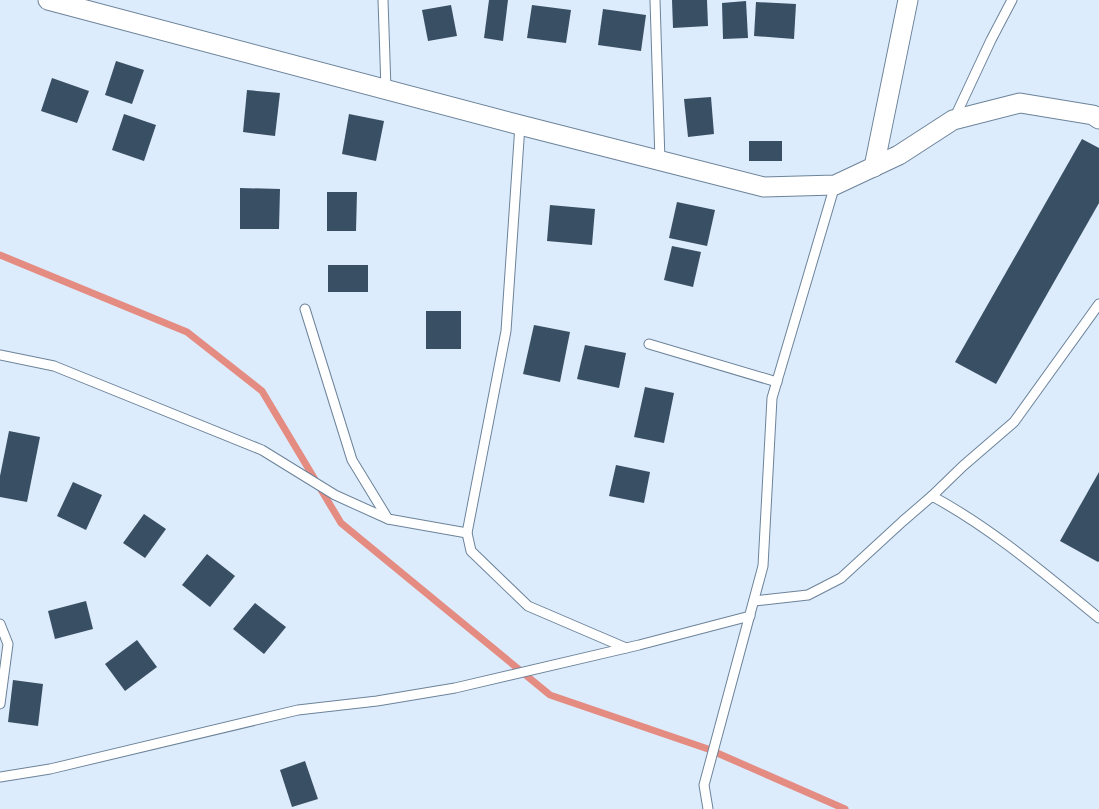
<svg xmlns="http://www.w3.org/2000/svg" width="1099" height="809" viewBox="0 0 1099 809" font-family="Quicksand,sans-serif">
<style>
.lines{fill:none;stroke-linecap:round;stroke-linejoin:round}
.stream{stroke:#e48b82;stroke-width:7}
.building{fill:#394f64}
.service-casing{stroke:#6c839a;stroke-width:11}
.minor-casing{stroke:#6c839a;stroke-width:21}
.service{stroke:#fff;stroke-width:9}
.minor{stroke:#fff;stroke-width:19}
</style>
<rect width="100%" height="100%" fill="#ddecfc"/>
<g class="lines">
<path class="stream" d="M0 255 187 332 262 391 341 523 550 695 708 749 845 809"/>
</g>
<g class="building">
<path d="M489 0H508L503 41 484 38Z"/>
<path d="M672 0H707L708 26 673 28Z"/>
<path d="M746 1 748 38 723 39 722 3Z"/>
<path d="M756 2 796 4 794 39 754 36Z"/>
<path d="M451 5 457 36 428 41 422 10Z"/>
<path d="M532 5 571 10 566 43 527 38Z"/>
<path d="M603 9 646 15 641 51 598 45Z"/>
<path d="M116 61 144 70 132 104 105 95Z"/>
<path d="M52 78 89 91 77 123 41 111Z"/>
<path d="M247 90 280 93 275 136 243 132Z"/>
<path d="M711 97 714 134 688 137 684 99Z"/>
<path d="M124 114 156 125 144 161 112 150Z"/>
<path d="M349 114 384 121 376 161 342 154Z"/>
<path d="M1082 139 1099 148V203L996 384 955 362Z"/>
<rect x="749" y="141" width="33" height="20"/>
<path d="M240 188 280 189 279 229H240Z"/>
<path d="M327 192H357L356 231H327Z"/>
<path d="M677 202 715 210 707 246 669 238Z"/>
<path d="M550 205 595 209 592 245 547 241Z"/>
<path d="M672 246 701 252 693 287 664 280Z"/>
<rect x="328" y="265" width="40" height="27"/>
<rect x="426" y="311" width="35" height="38"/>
<path d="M534 325 570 332 560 382 523 374Z"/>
<path d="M585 345 626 353 619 388 577 379Z"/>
<path d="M645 387 674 393 664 443 634 437Z"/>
<path d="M9 431 40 437 27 502 0 497V476Z"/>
<path d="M616 465 650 472 644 503 609 496Z"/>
<path d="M1099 472V561L1098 562 1060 541Z"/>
<path d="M73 482 102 495 86 530 57 516Z"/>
<path d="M144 514 166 529 145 558 123 543Z"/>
<path d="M207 554 235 576 210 607 182 585Z"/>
<path d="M86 601 93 629 55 639 48 611Z"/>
<path d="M255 603 286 627 264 654 233 629Z"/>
<path d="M137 640 157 667 125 691 105 664Z"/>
<path d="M13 680 43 684 38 726 8 722Z"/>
<path d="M305 761 318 799 292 807 280 770Z"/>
</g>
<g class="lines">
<defs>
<g id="service">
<path d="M383 0 386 89"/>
<path d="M655 0 660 161"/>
<path d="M954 119 991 40 1012 0"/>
<path d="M520 125 506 331 467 533 471 551 528 606 626 648"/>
<path d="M305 309 352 460 388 519"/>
<path d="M649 344 777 382"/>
<path d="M0 355 54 366 262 450 335 495 388 519 467 533"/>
<path d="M932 496 963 466 1014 422 1099 304"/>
<path d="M754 601 808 595 841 578 903 521 932 496C993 529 1046 575 1099 618"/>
<path d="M0 624 8 644 0 704"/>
<path d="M0 777 50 769 298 710 377 701 455 688 639 645 750 616"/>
<path d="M708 809 704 785 763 566 772 398 835 185"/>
</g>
<g id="minor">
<path d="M48 0 520 125 764 187 835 185 899 155 953 120 1020 103 1093 115 1099 119"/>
<path d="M874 167 908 0"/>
</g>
</defs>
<use href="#service" class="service-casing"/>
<use href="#minor" class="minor-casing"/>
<use href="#service" class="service"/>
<use href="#minor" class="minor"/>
</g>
</svg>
